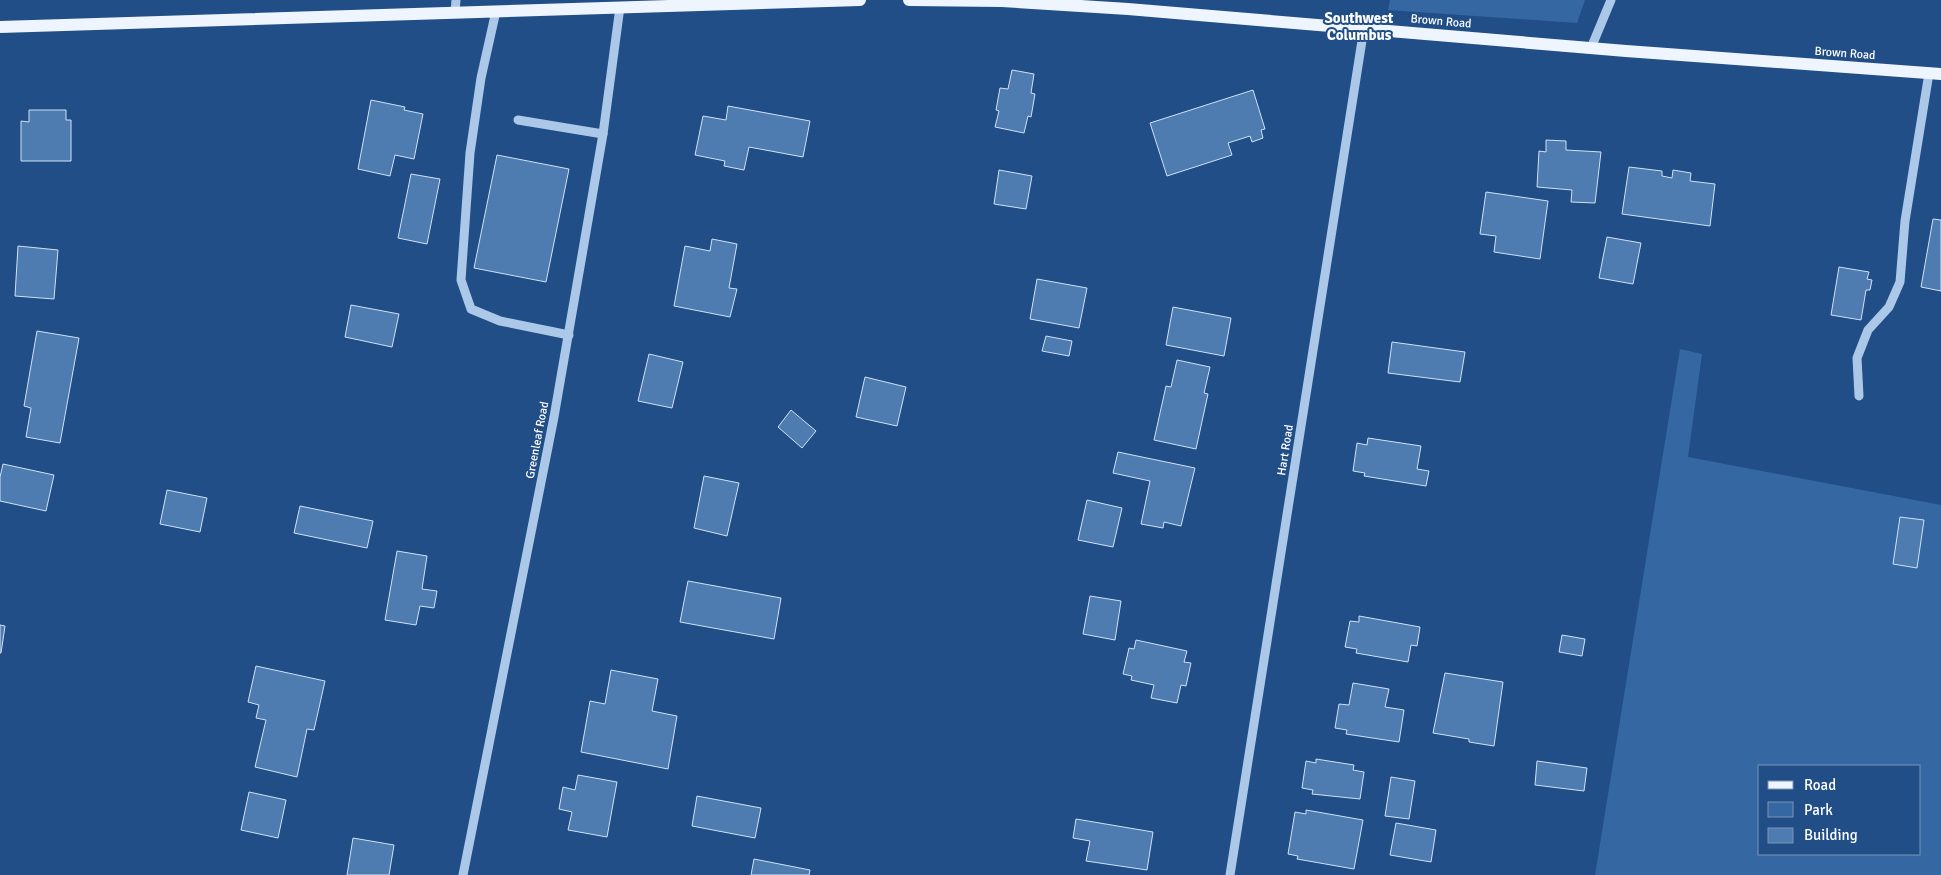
<svg xmlns="http://www.w3.org/2000/svg" width="1941" height="875" viewBox="0 0 1941 875" font-family="Signika,sans-serif">
<style>
.green{fill:#3568a3;fill-rule:evenodd}
.building{fill:#4e7bb0;stroke:#cfe2f7}
.lines{fill:none;stroke-linecap:round;stroke-linejoin:round}
.minor{stroke:#abc8e9;stroke-width:9}
.major{stroke:#eef5fe;stroke-width:12}
.labels{text-anchor:middle;stroke-width:4;stroke-linejoin:round;paint-order:stroke}
.street-label{font-size:12px;fill:#fff;stroke:#214e86}
.quarter-label{font-size:15px;font-weight:bold;fill:#fff;stroke:#214e86}
</style>
<rect width="100%" height="100%" fill="#214e86"/>
<g class="green">
<path d="M1390 0H1585L1577 23 1388 10Z"/>
<path d="M1680 349 1702 354 1688 457 1941 505V875H1595ZM1760 766H1920V854H1760Z"/>
</g>
<g class="building">
<path d="M1012 70 1034 74 1031 93 1035 94 1031 117 1028 116 1024 133 995 127 999 111 996 110 1000 88 1008 89Z"/>
<path d="M1253 90 1265 129 1261 130 1263 138 1252 142 1250 136 1228 143 1232 155 1167 176 1150 123Z"/>
<path d="M371 100 405 107 404 110 423 114 414 159 395 155 390 176 358 169Z"/>
<path d="M728 106 810 121 803 157 749 147 744 170 724 166 725 161 695 155 703 116 726 120Z"/>
<path d="M29 110H66V120H71V161H21V121L29 122Z"/>
<path d="M1546 140 1566 141V150L1601 152 1595 203 1571 202 1572 190 1537 187 1539 151 1546 152Z"/>
<path d="M497 155 569 169 546 282 474 268Z"/>
<path d="M1629 167 1662 171V176L1672 178 1673 170 1691 173 1690 181 1715 184 1710 226 1622 214Z"/>
<path d="M999 170 1032 176 1026 209 994 204Z"/>
<path d="M411 174 440 179 427 244 398 238Z"/>
<path d="M1486 192 1548 201 1540 259 1494 252 1496 236 1480 234Z"/>
<path d="M1933 219 1941 220V291L1921 287Z"/>
<path d="M1607 237 1641 243 1633 284 1599 278Z"/>
<path d="M712 239 737 244 729 288 737 289 730 317 674 306 685 246 710 251Z"/>
<path d="M18 246 58 250 54 299 15 296Z"/>
<path d="M1839 267 1869 272 1867 279 1872 280 1870 290H1866L1861 320 1831 315Z"/>
<path d="M1037 279 1087 288 1079 328 1030 319Z"/>
<path d="M351 305 399 314 392 347 345 337Z"/>
<path d="M1173 307 1231 318 1224 356 1166 345Z"/>
<path d="M37 331 79 338 60 443 26 437 31 408 24 406Z"/>
<path d="M1046 336 1072 341 1069 356 1042 351Z"/>
<path d="M1392 342 1465 352 1460 382 1388 373Z"/>
<path d="M649 354 683 362 672 408 638 401Z"/>
<path d="M1177 360 1210 367 1204 393 1208 394 1196 449 1154 440 1166 386 1171 387Z"/>
<path d="M865 377 906 387 897 426 856 417Z"/>
<path d="M791 410 816 431 802 448 778 427Z"/>
<path d="M1368 438 1421 446 1417 469 1429 471 1426 486 1364 476 1365 473 1353 471 1357 443 1367 445Z"/>
<path d="M1118 452 1195 468 1181 526 1164 522 1163 528 1141 524 1150 481 1113 473Z"/>
<path d="M3 464 54 475 46 511 0 501V477Z"/>
<path d="M704 476 739 483 727 536 694 528Z"/>
<path d="M167 490 207 498 200 532 160 524Z"/>
<path d="M1087 500 1122 508 1113 547 1078 540Z"/>
<path d="M300 506 373 521 367 548 294 533Z"/>
<path d="M1900 517 1924 520 1917 568 1893 564Z"/>
<path d="M397 551 427 556 422 589 437 591 434 608 420 606 416 625 385 620Z"/>
<path d="M688 581 781 598 774 639 680 622Z"/>
<path d="M1090 596 1121 601 1115 640 1083 634Z"/>
<path d="M1359 616 1420 627 1417 646 1411 645 1408 662 1356 653 1357 649 1345 647 1350 621 1359 622Z"/>
<path d="M0 625 5 626 1 653H0Z"/>
<path d="M1562 635 1585 639 1582 656 1559 652Z"/>
<path d="M1136 640 1187 651 1184 662 1191 663 1186 686 1181 685 1177 703 1151 698 1154 685 1131 680 1132 676 1123 674 1129 648 1134 649Z"/>
<path d="M256 666 325 681 314 730 307 729 297 777 255 767 266 720 256 718 259 705 248 702Z"/>
<path d="M611 670 658 679 652 711 677 716 668 769 581 752 590 701 605 704Z"/>
<path d="M1445 673 1503 682 1494 746 1469 742V739L1433 733Z"/>
<path d="M1353 683 1389 689 1385 707 1404 710 1399 742 1346 734 1347 730 1335 728 1339 704 1349 705Z"/>
<path d="M1316 759 1354 765 1353 770 1364 772 1360 799 1312 794 1313 790 1302 788 1306 761 1316 763Z"/>
<path d="M1537 761 1587 768 1584 791 1535 785Z"/>
<path d="M578 775 617 782 607 837 568 830 572 812 559 809 563 787 575 790Z"/>
<path d="M1391 777 1415 781 1409 819 1385 816Z"/>
<path d="M249 792 286 800 278 838 241 830Z"/>
<path d="M697 796 761 808 755 838 692 826Z"/>
<path d="M1306 810 1363 820 1354 869 1297 859 1298 856 1288 854 1295 812 1306 814Z"/>
<path d="M1076 819 1153 832 1147 870 1086 861 1090 841 1073 838Z"/>
<path d="M1396 823 1436 830 1431 862 1390 855Z"/>
<path d="M353 838 394 845 389 875H347Z"/>
<path d="M754 859 810 870 809 875H751Z"/>
</g>
<g class="lines">
<g class="minor">
<path d="M496 11 481 78 470 153 461 280 471 309 500 321 569 335"/>
<path d="M455 12 456 0"/>
<path d="M1591 48 1611 0"/>
<path d="M518 120 603 134"/>
<path d="M1859 396 1857 358 1868 330 1889 307 1900 282 1905 221 1929 73"/>
<path d="M463 875 554 417 603 134 620 7"/>
<path d="M1230 875 1364 28"/>
</g>
<g class="major">
<path d="M909 0 1002 1 1128 9 1626 51 1941 74"/>
<path d="M0 27 860 0"/>
</g>
</g>
<g class="labels">
<g class="street-label">
<text transform="translate(1441 21) rotate(5)" y="4">Brown Road</text>
<text transform="translate(1845 53) rotate(4)" y="4">Brown Road</text>
<text transform="translate(537 440) rotate(-79)" y="4">Greenleaf Road</text>
<text transform="translate(1285 450) rotate(-81)" y="4">Hart Road</text>
</g>
<g class="quarter-label">
<text x="1359" y="23">Southwest<tspan x="1359" dy="17">Columbus</tspan></text>
</g>
</g>
<rect x="1758" y="765" width="162" height="90" fill="#214e86" stroke="#7a95b6"/>
<rect x="1768" y="781" width="25" height="8" fill="#eef5fe" stroke="#7a95b6"/>
<text x="1804" y="790" font-size="15" fill="#ffffff">Road</text>
<rect x="1768" y="802" width="25" height="15" fill="#3568a3" stroke="#7a95b6"/>
<text x="1804" y="815" font-size="15" fill="#ffffff">Park</text>
<rect x="1768" y="828" width="25" height="15" fill="#4e7bb0" stroke="#7a95b6"/>
<text x="1804" y="840" font-size="15" fill="#ffffff">Building</text>
</svg>
